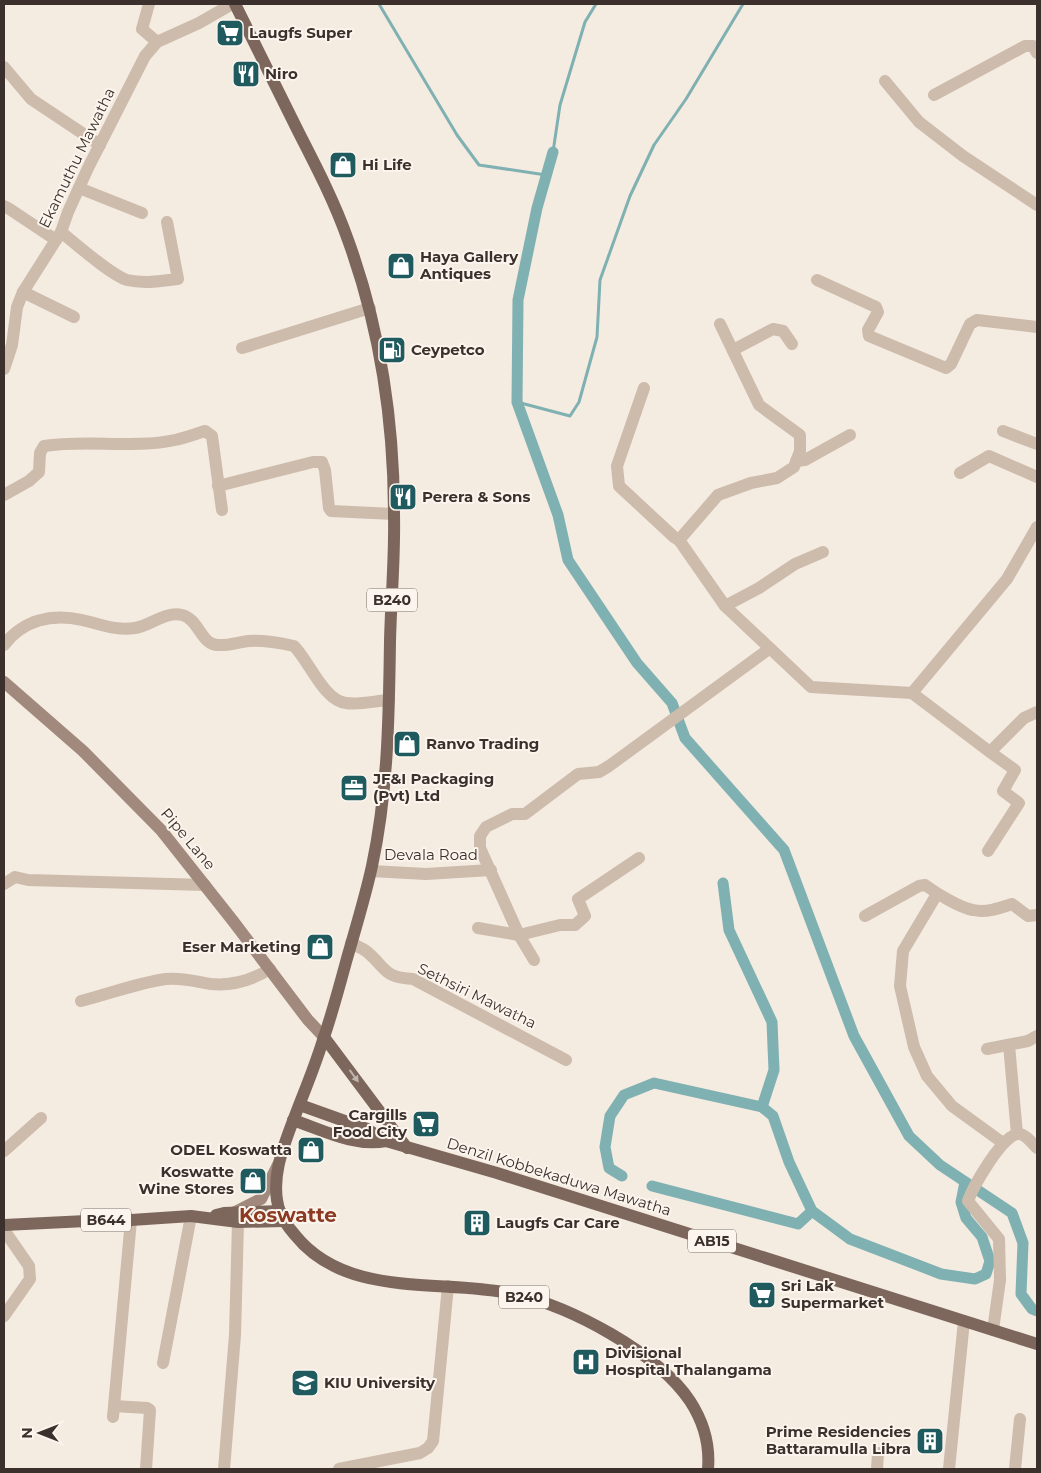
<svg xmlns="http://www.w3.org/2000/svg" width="1041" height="1473" viewBox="0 0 1041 1473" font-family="Montserrat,sans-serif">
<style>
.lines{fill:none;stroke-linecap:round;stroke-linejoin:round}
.stream{stroke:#7fb0b2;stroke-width:3}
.canal{stroke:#7fb0b2;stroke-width:11}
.street{stroke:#cdbbac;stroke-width:12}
.secondary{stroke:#a18a7d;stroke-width:12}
.primary{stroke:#7d675c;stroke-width:12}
.oneway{fill:#c2b5ac}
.labels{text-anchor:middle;stroke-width:4;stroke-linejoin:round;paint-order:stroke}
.shield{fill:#fbf5ee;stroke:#756b66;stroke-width:1}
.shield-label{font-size:14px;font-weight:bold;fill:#3b302b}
.poi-label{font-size:15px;font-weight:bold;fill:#3b302b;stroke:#fbf5ee;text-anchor:start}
.street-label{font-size:15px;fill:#3b302b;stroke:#fbf5ee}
.district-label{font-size:20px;font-weight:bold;fill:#8c3b22;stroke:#fbf5ee}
</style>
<rect width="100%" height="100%" fill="#f4ebe1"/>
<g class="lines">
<g class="stream">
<path d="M379 4 457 135 479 165 546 175"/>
<path d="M553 152 560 105 585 22 596 4"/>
<path d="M517 402 570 416 579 402 597 337 600 280 630 196 654 145 686 99 743 4"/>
</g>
<g class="canal">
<path d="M553 152 537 208 518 300 517 402 558 515 568 560 637 663 672 703 685 738 784 850 854 1036 909 1136 940 1165 1012 1213 1023 1243 1021 1294 1032 1309 1037 1311"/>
<path d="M723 883 729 930 772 1022 774 1070 762 1107 773 1116 789 1162 812 1211 850 1239 941 1274 975 1279 986 1274 990 1261 982 1237 966 1218 961 1202 965 1182"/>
<path d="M622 1176 609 1168 605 1147 610 1116 624 1095 654 1083 762 1107"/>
<path d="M652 1186 798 1224 812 1211"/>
</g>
<g class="street">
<path d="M149 4 142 29 157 42"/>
<path d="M4 67 31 99 100 145"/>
<path d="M885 81 919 122 963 156 1037 205"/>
<path d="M934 95 1025 46H1033L1037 53"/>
<path d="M79 188 142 213"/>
<path d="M4 206 8 208 56 240"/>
<path d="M61 232C76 244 111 275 127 280 144 284 161 281 178 279L167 222"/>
<path d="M817 280 876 307 878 312 868 330 869 336 946 368 951 364 970 324 977 320 1037 327"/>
<path d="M23 292 74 317"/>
<path d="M720 324 759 405 800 435V451L794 467 777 478 751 483 718 495 679 540 725 606 811 687 912 693 990 752 1024 718 1037 712"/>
<path d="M242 348 370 308"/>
<path d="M733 350 773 329 783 331 792 344"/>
<path d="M4 369 12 345 17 307 23 292 61 232 68 212 88 168 145 56 157 42 199 23 232 4"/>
<path d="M644 388 617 466 619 486 674 537 679 540"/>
<path d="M1003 431 1037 444"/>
<path d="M796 461 805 460 850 435"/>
<path d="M960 473 989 456 1037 477"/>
<path d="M218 486 313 462H322L325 470 329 508 331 511 394 514"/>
<path d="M4 495 29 481 39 472 40 453 44 446C87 439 133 449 175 440 185 438 195 434 205 431L212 436 222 510"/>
<path d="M725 606 759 588 795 564 823 552"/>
<path d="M4 645C23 620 52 613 82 620 101 624 115 631 135 628 150 626 165 611 182 615 199 619 201 645 218 645 228 646 238 642 249 641 264 640 280 643 294 646 309 661 324 701 346 703 359 705 375 701 389 700"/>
<path d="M912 693 1007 579 1037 527"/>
<path d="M988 851 1019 803 1003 791 1015 770 990 752"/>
<path d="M371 871 426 874 491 870"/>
<path d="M4 884 15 877 28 880 205 885"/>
<path d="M937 894 903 951 900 986 914 1047 927 1076 952 1106 1003 1143"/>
<path d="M865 916 919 886 925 885C936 893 960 908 973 910 986 913 1000 908 1012 904L1028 916 1037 915"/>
<path d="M478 928 519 935 560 925H575L585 916 578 899 639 858"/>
<path d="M351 943C356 946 362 948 366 951 386 967 383 978 413 979L566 1060"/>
<path d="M534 960 519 935 480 848V836L486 827 512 814H525L578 774 599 772 609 766 769 649"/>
<path d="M81 1001C109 994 137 983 166 979 183 977 196 982 211 984 232 986 252 980 270 969"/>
<path d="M1009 1045 1017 1134"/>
<path d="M987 1049 1028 1041 1037 1036"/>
<path d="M4 1151 41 1118"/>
<path d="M4 1230 29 1266 30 1279 4 1316"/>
<path d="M993 1330 1000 1280 999 1239 968 1201C973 1187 1003 1133 1019 1134 1025 1134 1033 1144 1037 1148"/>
<path d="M163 1363 191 1216"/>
<path d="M114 1406 147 1408 150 1410 146 1469"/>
<path d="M113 1417 131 1220"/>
<path d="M224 1469 235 1335 238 1222"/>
<path d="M339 1469 420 1453 428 1448 433 1441 448 1286"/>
<path d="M877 1469 878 1453"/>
<path d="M949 1469 964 1321"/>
<path d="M1015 1469 1020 1419"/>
</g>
<g class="secondary">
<path d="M4 682 83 751 161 830 233 921 308 1020 324 1037"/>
<path d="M235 1212 261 1199 278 1165"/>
</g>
<g class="primary">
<path d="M235 4C256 47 278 90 299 133 317 168 335 203 348 240 380 328 394 421 394 515 395 557 391 599 390 641 389 716 388 792 372 866 365 898 355 930 346 962 339 988 332 1014 323 1040 316 1063 307 1085 298 1108 286 1140 268 1178 280 1212 283 1221 289 1228 295 1235 347 1300 443 1278 515 1294 571 1307 657 1352 690 1401 703 1421 710 1445 708 1469"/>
<path d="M324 1037 407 1148"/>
<path d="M300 1105 367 1129 386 1141 497 1173 1037 1344"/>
<path d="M293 1120C323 1130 354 1147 386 1141"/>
<path d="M216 1215 224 1213 280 1211"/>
<path d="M4 1225 107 1220H131L191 1216 238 1222 284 1221"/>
</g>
</g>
<defs><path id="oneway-solid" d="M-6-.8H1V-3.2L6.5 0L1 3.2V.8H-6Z" transform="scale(1.25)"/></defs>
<use class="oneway" href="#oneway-solid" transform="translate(354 1076) rotate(54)"/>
<defs>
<symbol id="supermarket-square" viewBox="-11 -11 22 22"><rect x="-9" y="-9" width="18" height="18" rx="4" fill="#1f5a5e" stroke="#fbf5ee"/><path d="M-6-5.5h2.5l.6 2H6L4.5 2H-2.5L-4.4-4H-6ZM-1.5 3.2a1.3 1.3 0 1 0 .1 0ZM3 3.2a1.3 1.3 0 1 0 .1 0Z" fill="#fff"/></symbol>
<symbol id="restaurant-square" viewBox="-11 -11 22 22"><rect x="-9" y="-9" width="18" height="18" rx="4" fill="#1f5a5e" stroke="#fbf5ee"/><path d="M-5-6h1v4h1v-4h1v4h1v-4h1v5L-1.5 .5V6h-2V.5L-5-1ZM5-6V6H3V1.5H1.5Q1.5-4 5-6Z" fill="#fff"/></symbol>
<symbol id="shop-square" viewBox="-11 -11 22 22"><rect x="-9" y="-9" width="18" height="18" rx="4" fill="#1f5a5e" stroke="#fbf5ee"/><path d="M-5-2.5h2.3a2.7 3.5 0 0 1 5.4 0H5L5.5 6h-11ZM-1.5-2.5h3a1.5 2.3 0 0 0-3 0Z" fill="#fff"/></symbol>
<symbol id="fuel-square" viewBox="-11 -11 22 22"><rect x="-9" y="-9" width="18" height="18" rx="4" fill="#1f5a5e" stroke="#fbf5ee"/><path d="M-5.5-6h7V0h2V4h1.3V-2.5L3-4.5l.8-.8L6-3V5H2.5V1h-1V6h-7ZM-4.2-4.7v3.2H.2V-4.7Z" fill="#fff"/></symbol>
<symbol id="office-square" viewBox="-11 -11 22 22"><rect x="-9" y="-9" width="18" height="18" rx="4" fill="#1f5a5e" stroke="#fbf5ee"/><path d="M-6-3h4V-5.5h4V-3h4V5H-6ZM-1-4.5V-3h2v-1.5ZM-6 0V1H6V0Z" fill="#fff"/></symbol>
<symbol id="building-square" viewBox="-11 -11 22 22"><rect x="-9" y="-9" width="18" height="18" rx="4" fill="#1f5a5e" stroke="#fbf5ee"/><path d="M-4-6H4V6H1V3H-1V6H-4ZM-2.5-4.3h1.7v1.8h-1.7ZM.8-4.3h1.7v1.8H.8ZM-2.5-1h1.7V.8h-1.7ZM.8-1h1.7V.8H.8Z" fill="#fff"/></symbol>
<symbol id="hospital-square" viewBox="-11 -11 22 22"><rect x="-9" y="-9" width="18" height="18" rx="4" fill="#1f5a5e" stroke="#fbf5ee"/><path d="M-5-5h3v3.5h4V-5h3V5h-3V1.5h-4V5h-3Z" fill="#fff"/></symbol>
<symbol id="school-square" viewBox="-11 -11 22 22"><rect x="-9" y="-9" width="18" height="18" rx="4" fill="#1f5a5e" stroke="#fbf5ee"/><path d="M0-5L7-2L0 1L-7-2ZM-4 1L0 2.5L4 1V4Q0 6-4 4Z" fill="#fff"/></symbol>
</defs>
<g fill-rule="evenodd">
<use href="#supermarket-square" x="214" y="17" width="32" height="32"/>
<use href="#restaurant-square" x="230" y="58" width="32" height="32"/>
<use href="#shop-square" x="327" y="149" width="32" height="32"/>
<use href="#shop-square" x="385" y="250" width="32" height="32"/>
<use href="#fuel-square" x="376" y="334" width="32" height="32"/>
<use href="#restaurant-square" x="387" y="481" width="32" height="32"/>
<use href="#shop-square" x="391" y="728" width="32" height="32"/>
<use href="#office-square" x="338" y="772" width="32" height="32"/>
<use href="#shop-square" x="304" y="931" width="32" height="32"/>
<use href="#supermarket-square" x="410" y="1108" width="32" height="32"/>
<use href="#shop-square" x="295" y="1134" width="32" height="32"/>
<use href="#shop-square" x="237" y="1165" width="32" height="32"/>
<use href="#building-square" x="461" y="1207" width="32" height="32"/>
<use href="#supermarket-square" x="746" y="1279" width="32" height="32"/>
<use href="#hospital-square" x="570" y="1346" width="32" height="32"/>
<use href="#school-square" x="289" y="1367" width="32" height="32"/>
<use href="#building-square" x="914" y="1425" width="32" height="32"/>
</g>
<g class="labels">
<g class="shield">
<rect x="367" y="588.5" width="50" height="23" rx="4"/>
<rect x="81" y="1208.5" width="50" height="23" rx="4"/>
<rect x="688" y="1229.5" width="48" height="23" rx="4"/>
<rect x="499" y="1285.5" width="50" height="23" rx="4"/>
</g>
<g class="shield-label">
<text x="392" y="605">B240</text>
<text x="106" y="1225">B644</text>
<text x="712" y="1246">AB15</text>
<text x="524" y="1302">B240</text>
</g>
<g class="poi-label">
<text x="249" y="38">Laugfs Super</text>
<text x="265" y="79">Niro</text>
<text x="362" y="170">Hi Life</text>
<text x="420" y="262">Haya Gallery<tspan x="420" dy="17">Antiques</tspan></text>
<text x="411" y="355">Ceypetco</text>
<text x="422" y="502">Perera &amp; Sons</text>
<text x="426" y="749">Ranvo Trading</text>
<text x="373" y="784">JF&amp;I Packaging<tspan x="373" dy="17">(Pvt) Ltd</tspan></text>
<text x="301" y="952" text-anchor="end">Eser Marketing</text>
<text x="407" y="1120" text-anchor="end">Cargills<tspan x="407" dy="17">Food City</tspan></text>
<text x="292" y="1155" text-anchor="end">ODEL Koswatta</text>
<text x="234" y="1177" text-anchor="end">Koswatte<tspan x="234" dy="17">Wine Stores</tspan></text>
<text x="496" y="1228">Laugfs Car Care</text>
<text x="781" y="1291">Sri Lak<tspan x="781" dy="17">Supermarket</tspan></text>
<text x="605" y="1358">Divisional<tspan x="605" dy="17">Hospital Thalangama</tspan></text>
<text x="324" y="1388">KIU University</text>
<text x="911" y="1437" text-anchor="end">Prime Residencies<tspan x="911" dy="17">Battaramulla Libra</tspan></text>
</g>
<g class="street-label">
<text transform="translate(77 158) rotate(-64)" y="5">Ekamuthu Mawatha</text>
<text transform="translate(188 839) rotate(50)" y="5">Pipe Lane</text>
<text x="431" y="860">Devala Road</text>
<text transform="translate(477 996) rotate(26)" y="5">Sethsiri Mawatha</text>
<text transform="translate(559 1177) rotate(17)" y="5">Denzil Kobbekaduwa Mawatha</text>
</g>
<g class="district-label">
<text x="288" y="1222">Koswatte</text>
</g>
</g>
<rect width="1041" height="1473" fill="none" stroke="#3b302b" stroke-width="10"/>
<g transform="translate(40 1433) rotate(270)" stroke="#fbf5ee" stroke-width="4" paint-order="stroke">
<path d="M0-4L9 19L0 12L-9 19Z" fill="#3b302b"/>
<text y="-8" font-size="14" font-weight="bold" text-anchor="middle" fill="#3b302b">N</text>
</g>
</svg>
